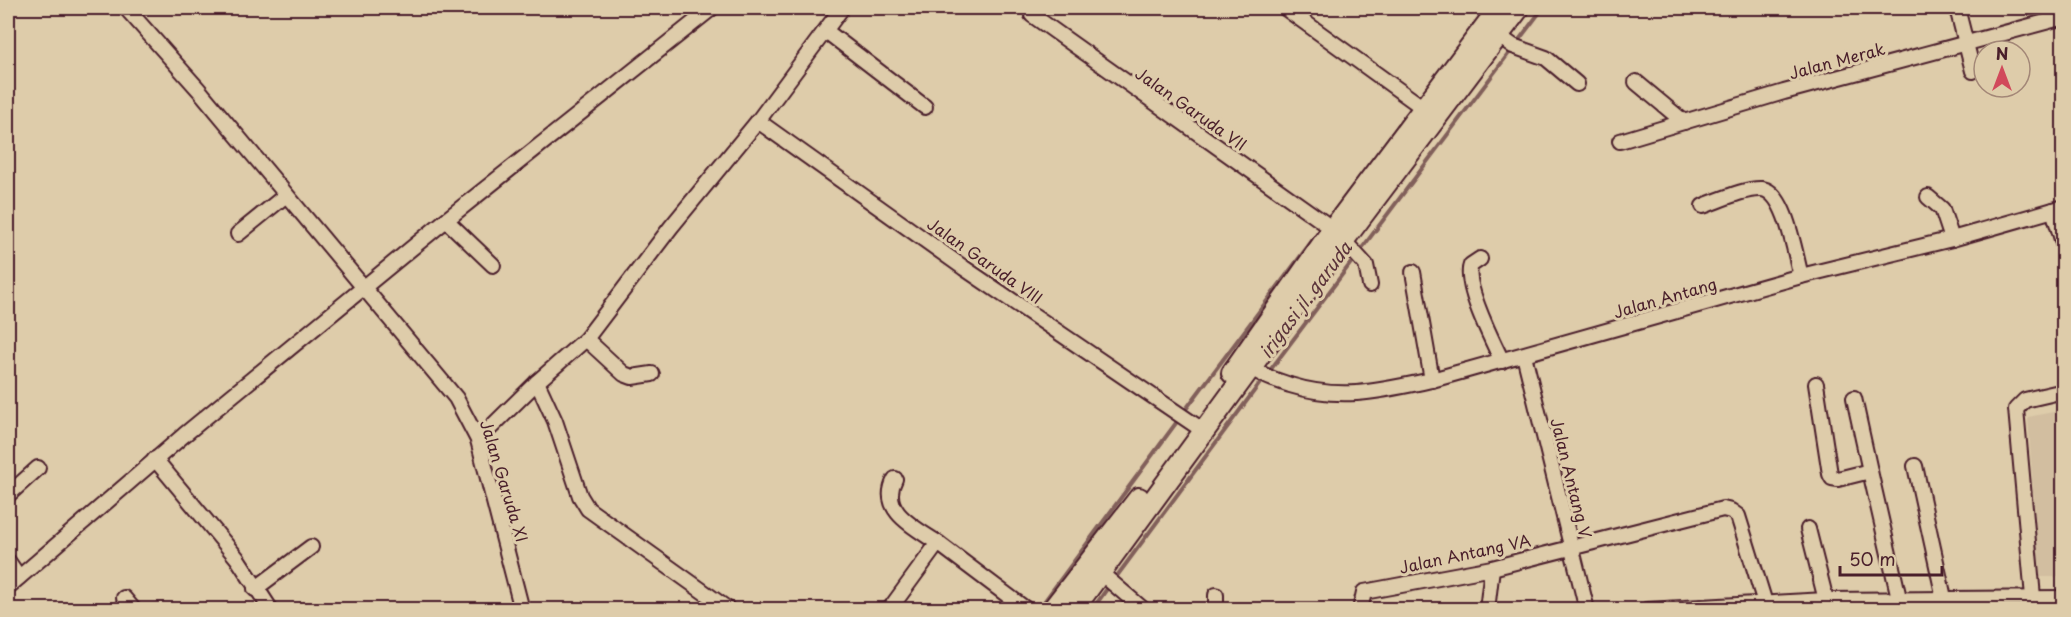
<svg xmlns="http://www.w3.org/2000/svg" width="2071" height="617" viewBox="0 0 2071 617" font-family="'Playpen Sans',sans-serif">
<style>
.built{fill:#d2bea0}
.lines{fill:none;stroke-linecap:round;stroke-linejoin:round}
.stream{stroke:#815f5a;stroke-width:4}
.minor-casing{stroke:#4a1f2b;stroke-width:18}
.secondary-casing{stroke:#4a1f2b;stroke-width:24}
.minor{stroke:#deccaa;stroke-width:14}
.secondary{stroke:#deccaa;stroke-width:20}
.labels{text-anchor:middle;stroke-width:6;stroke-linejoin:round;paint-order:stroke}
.street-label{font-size:16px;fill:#4a1f2b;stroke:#deccaa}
.water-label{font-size:18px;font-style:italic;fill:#5c343b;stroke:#deccaa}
</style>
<rect width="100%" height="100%" fill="#deccaa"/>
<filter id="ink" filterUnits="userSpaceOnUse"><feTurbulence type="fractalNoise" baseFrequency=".0167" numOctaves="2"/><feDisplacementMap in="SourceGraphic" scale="12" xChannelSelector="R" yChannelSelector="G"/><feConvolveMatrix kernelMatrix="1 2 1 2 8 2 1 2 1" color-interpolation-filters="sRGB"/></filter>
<g filter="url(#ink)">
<path class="built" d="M2063 410V577H2039L2028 417Z"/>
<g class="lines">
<g class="stream">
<path d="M1268 373 1543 8"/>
<path d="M1183 413 1407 114"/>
<path d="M1114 580 1263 379"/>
<path d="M1038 610 1179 419"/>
<path d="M1092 610 1109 586"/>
</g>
<defs>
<g id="minor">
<path d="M126 8 199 90 456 398 478 440 522 610"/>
<path d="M1033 8 1032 15 1333 229 1366 265 1370 285"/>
<path d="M1285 8 1429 112"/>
<path d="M1957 8 1973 71"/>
<path d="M826 31 925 107"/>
<path d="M1499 36 1513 46 1546 58 1577 84"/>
<path d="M1636 82 1684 122"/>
<path d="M758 121 964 268 1195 425"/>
<path d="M1620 141 1784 92 2064 17"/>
<path d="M1928 197 1942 209 1952 239"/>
<path d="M1703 206C1720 200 1745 188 1762 189 1786 192 1795 255 1801 276"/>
<path d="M2053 210 2064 246"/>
<path d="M446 220 493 265"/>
<path d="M238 234 286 195"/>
<path d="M1480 259 1471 265C1463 284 1493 342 1502 361"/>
<path d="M1413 272 1432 380"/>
<path d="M586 339 624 374 632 377 652 374"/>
<path d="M1524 355 1587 610"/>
<path d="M1252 368C1264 377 1276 380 1290 385 1341 401 1380 391 1432 380L1801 276 1952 239 2064 207"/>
<path d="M537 382 555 421 580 496 588 509 729 610"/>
<path d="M1816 384 1830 474 1832 478 1838 479 1870 471 1899 598"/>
<path d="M1854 398 1870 471"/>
<path d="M478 440 537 382 586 339 671 227 758 121 842 8"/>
<path d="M155 459 237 558 271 610"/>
<path d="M1915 466 1944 598"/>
<path d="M895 479C878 511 916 528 938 543"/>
<path d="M8 495 38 468"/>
<path d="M1808 529 1826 600"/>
<path d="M8 561 19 577"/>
<path d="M1095 568 1144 610"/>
<path d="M8 587 184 435 446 220 712 8"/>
<path d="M255 589 311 547"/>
<path d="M2033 597 2016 409 2025 400 2064 391"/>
<path d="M124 598 134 610"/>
<path d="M889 610 938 543 1027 610"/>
<path d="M1216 610V595"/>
<path d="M1360 610 1364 592 1492 568 1723 509 1731 511 1738 516 1765 603"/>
<path d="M1487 610 1492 568"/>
<path d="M1647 610 1826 600 2064 598"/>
</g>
<g id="secondary">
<path d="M1232 373 1333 229 1499 8"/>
<path d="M1052 610 1139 498"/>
<path d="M1073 610 1344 240 1519 8"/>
</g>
</defs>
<use href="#minor" class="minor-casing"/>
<use href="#secondary" class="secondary-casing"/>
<use href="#minor" class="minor"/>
<use href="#secondary" class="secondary"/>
</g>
</g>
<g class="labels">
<g class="street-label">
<text transform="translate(1837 61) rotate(-15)" y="6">Jalan Merak</text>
<text transform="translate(1191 109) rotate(35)" y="6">Jalan Garuda VII</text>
<text transform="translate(985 261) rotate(35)" y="6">Jalan Garuda VIII</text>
<text transform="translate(1665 298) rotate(-16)" y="6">Jalan Antang</text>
<text transform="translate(1571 478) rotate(76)" y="6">Jalan Antang V</text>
<text transform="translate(504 481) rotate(73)" y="6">Jalan Garuda XI</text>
<text transform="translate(1465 554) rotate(-12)" y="6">Jalan Antang VA</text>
</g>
<g class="water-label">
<text transform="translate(1306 300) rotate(-53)" y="6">irigasi jl. garuda</text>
</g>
</g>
<rect width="2071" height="617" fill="none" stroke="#deccaa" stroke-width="30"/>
<rect x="15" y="15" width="2041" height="587" fill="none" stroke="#4a1f2b" stroke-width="2" filter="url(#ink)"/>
<g transform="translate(2002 69)"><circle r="28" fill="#deccaa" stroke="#a38777" stroke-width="1.5"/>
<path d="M0-4.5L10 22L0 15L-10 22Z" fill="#d1495b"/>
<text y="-9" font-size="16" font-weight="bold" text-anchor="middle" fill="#4a1f2b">N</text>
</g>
<path d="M1840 566v9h102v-9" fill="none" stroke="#4a1f2b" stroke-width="3"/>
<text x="1849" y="566" font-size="18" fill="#4a1f2b" stroke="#deccaa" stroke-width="4.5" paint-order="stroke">50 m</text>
</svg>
